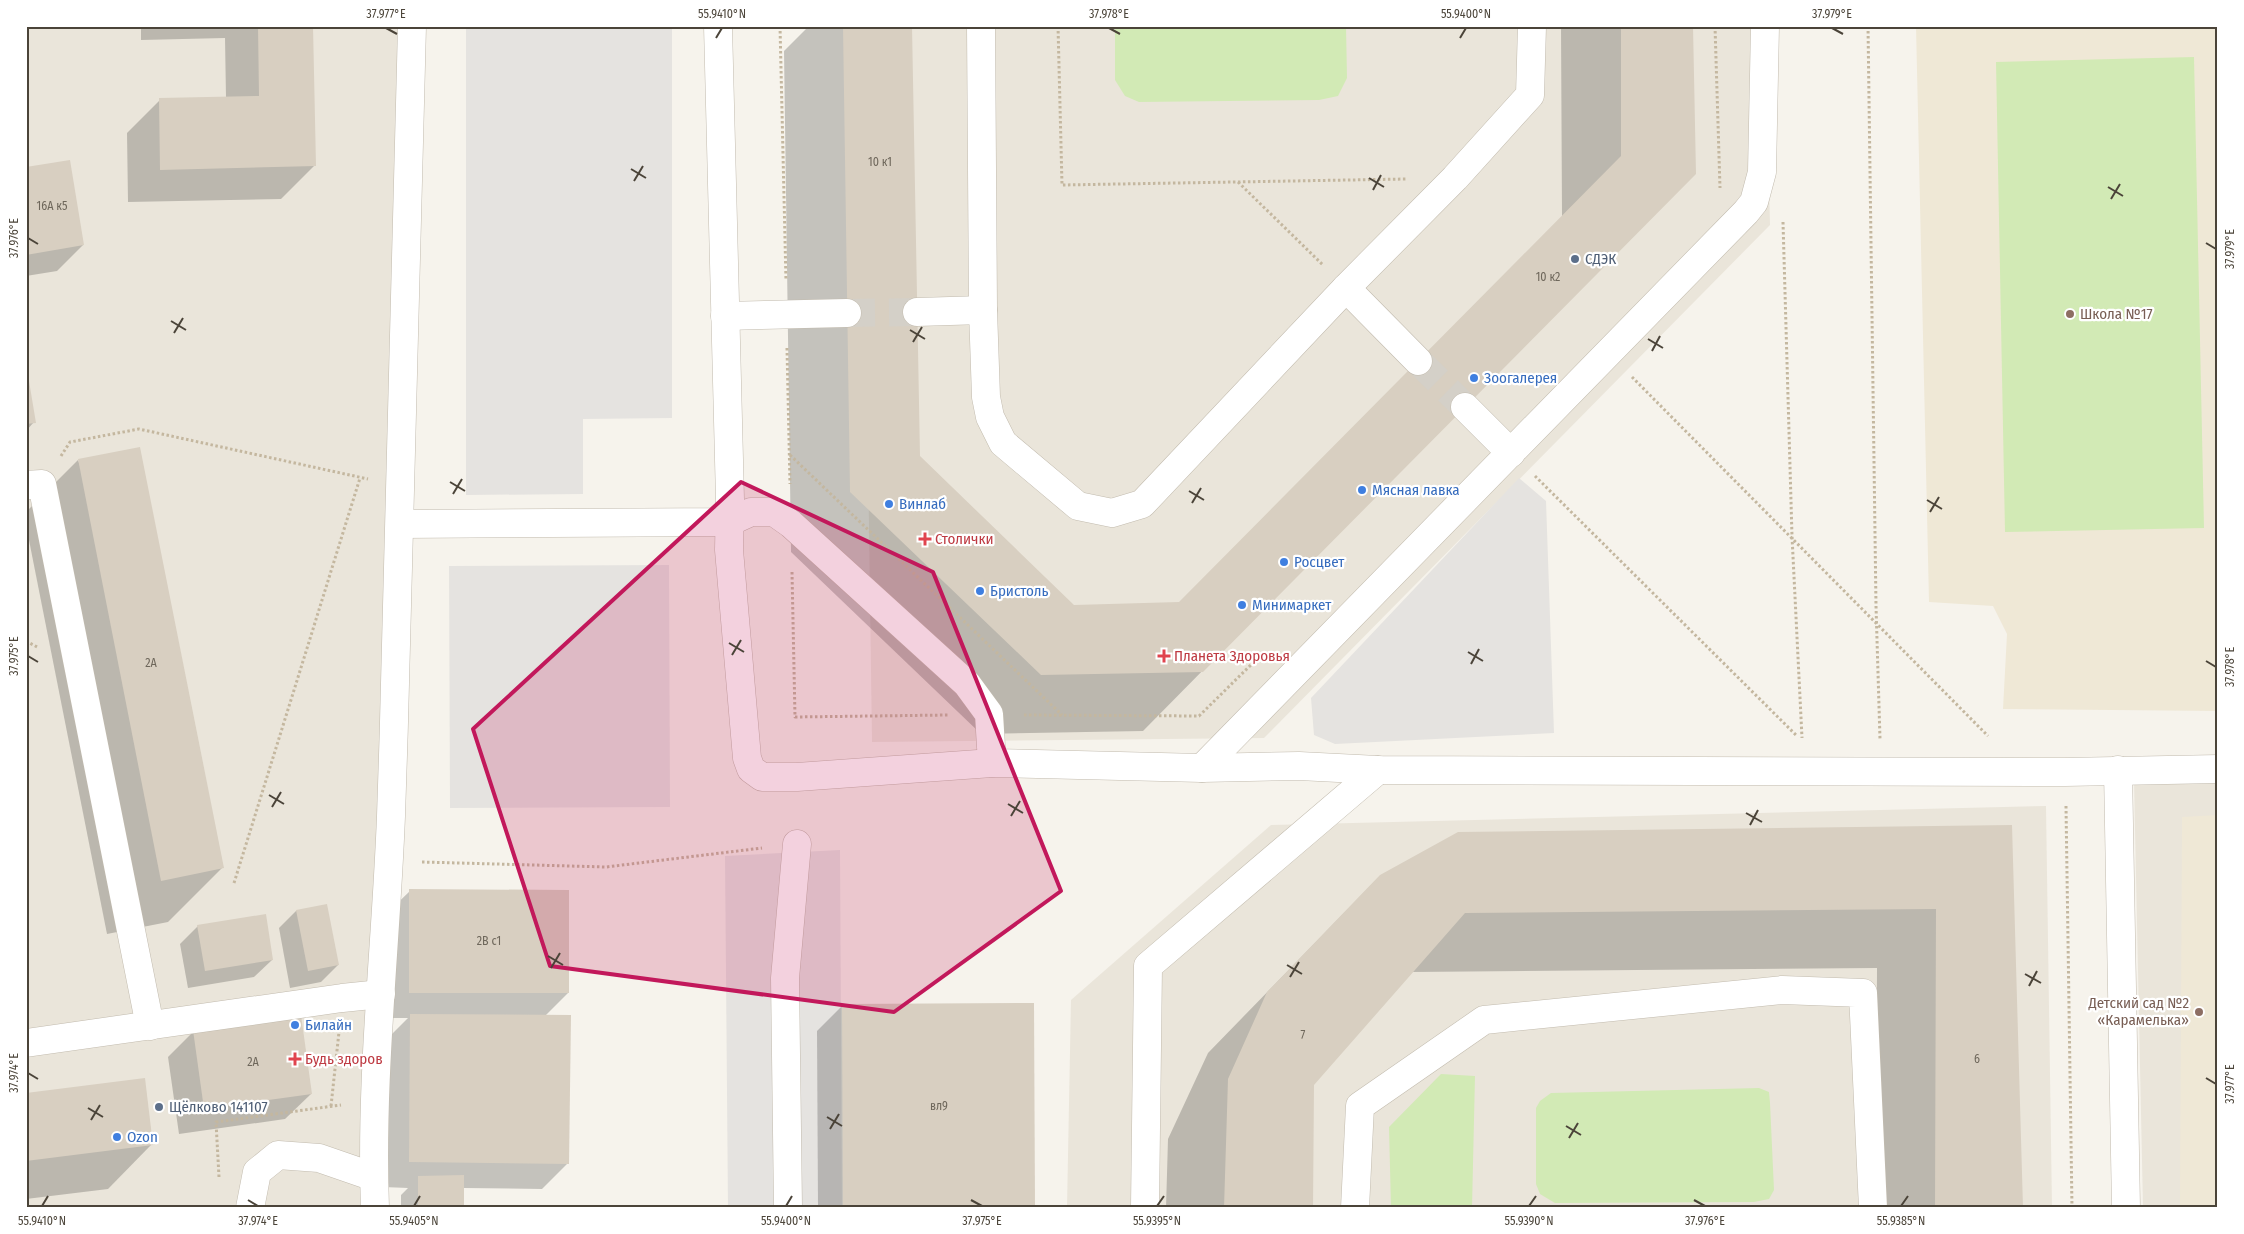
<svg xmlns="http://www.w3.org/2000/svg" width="2244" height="1234" viewBox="0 0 2244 1234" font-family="'Fira Sans Condensed',sans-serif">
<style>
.residential{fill:#eae5da}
.education{fill:#efe8d6}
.green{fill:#d2eab5}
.parking{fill:#e5e3e0}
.shadow{fill:#0003}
.building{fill:#d8cfc1}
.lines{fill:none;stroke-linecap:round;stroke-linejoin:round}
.minor-tunnel{stroke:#d4d0c8;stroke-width:28;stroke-dasharray:28 14;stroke-linecap:butt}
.minor-casing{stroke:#c2bbae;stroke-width:29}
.path{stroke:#c4b79f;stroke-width:3;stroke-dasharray:2.5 2.5;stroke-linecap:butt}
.minor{stroke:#fff;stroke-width:28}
.marked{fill:#c2185b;fill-opacity:0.2;stroke:#c2185b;stroke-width:4;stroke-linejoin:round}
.ticks{fill:none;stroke:#4b4439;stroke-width:2}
.service-dot{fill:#5c6f8a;stroke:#fff;stroke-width:2}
.education-dot{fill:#8d6e63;stroke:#fff;stroke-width:2}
.shop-dot{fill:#3f7fe0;stroke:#fff;stroke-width:2}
.health-dot{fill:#e0444e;stroke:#fff;stroke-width:2}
.labels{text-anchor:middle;stroke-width:4.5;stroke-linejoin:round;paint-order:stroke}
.number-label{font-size:12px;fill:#6e675b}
.service-label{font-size:15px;fill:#4e5e75;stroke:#fff;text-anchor:start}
.education-label{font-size:15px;fill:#785e54;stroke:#fff;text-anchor:start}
.shop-label{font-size:15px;fill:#366cbe;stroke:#fff;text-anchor:start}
.health-label{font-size:15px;fill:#be3a42;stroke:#fff;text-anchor:start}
.neatline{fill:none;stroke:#4b4439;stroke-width:2}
.ticks-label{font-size:12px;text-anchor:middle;fill:#4b4439}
</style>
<rect width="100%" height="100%" fill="#f6f3ec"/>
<g class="residential">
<path d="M26 26H412L375 1208H26Z"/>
<path d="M862 26H1765L1770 225 1264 738 872 742Z"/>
<path d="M2218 779V1208H2143L2134 781Z"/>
<path d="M2046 806 2052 1208H1067L1071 1000 1271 825Z"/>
</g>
<g class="education">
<path d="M1916 26H2218V711L2003 709 2007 634 1993 606 1929 602Z"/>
<path d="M2218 815V1208H2180L2182 817Z"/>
</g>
<g class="green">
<path d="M1115 26H1346L1347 78 1338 96 1319 100 1139 102 1125 96 1115 80Z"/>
<path d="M2194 57 2204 528 2005 532 1996 62Z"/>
<path d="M1441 1074 1475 1076 1472 1208H1391L1389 1127Z"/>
<path d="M1759 1088 1769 1092 1770 1103 1774 1190 1769 1199 1754 1202 1555 1203 1540 1194 1536 1184V1108L1540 1101 1551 1093Z"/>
</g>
<g class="parking">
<path d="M466 26H672V418L583 419V494L466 495Z"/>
<path d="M1519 478 1546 501 1554 733 1335 744 1314 735 1311 698Z"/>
<path d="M669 565 670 807 450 808 449 566Z"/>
<path d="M840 850 842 1208H728L725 856Z"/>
</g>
<g class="shadow">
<path d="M141 26H312L314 166 281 199 128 202 127 133 160 100 226 98 225 38 141 40Z"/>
<path d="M809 26H911L919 456 1073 606 1179 604 1562 217 1561 26H1692L1694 173 1143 731 981 734 791 552 784 51Z"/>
<path d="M26 168 83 245 57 271 26 276Z"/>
<path d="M26 364 34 422 26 431Z"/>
<path d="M78 460 222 868 168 922 107 934 26 525V512Z"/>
<path d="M2011 826 2022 1208H1876L1877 968 1412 972 1313 1084V1208H1166L1168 1139 1208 1053 1380 876Z"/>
<path d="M410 891 568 993 545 1016 568 1163 542 1189 463 1188V1208H401V1195L408 1188 383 1187 385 1041 408 1018H384V916Z"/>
<path d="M326 905 338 965 321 982 290 988 279 928 296 911Z"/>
<path d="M198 926 272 960 254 977 188 988 180 944Z"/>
<path d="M843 1005 1034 1208H818L817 1031Z"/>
<path d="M194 1031 311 1094 285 1119 179 1134 168 1057Z"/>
<path d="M26 1095 152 1144 108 1189 26 1199Z"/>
</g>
<g class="building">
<path d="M258 26H313L316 166 160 170 159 98 259 96Z"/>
<path d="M843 26H912L920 456 1074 605 1179 602 1621 156V26H1693L1696 174 1203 672 1041 675 850 492Z"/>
<path d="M70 160 84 245 26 255V167Z"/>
<path d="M26 363 36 423 26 424Z"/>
<path d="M140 447 224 868 161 881 78 459Z"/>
<path d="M2012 825 2023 1208H1935L1936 909 1465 913 1314 1085 1313 1208H1224L1228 1079 1267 992 1380 875 1458 832Z"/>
<path d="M409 889 569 890V993H409Z"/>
<path d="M327 904 339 965 308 971 296 910Z"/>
<path d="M266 914 273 960 205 971 197 925Z"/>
<path d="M1034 1003 1035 1208H843L842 1004Z"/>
<path d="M410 1014 571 1015 569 1164 409 1162Z"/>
<path d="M301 1015 312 1094 204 1109 193 1030Z"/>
<path d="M145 1078 153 1145 26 1161V1093Z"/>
<path d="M464 1175V1208H418V1176Z"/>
</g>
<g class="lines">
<g class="minor-tunnel">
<path d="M847 313 917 312"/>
<path d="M1418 361 1465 407"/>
</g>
<defs>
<g id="minor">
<path d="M718 26 730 499 729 550 747 758 751 769 762 777H797L992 763 1202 768 1299 766 1378 770 2065 772 2218 769"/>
<path d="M981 26 983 310 986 397 990 417 1003 443 1078 506 1112 513 1142 504 1346 288 1455 178 1530 95 1532 26"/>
<path d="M1346 288 1418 361"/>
<path d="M917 312 983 310"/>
<path d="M725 316 847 313"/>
<path d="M1465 407 1511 453"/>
<path d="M26 485 42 484 150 1026"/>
<path d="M400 524 729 522 751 512H774L791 524 967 684 989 714 992 763"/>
<path d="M1202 768 1746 212 1754 202 1762 172 1765 26"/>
<path d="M2118 770 2126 1208"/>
<path d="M26 1043 342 998 381 994"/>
<path d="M250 1208 257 1172 278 1155 319 1158 374 1177"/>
<path d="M375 1208C370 1077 386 947 391 816 400 553 405 290 412 26"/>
<path d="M788 1208 785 978 797 844"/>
<path d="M1145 1208 1148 966 1378 770"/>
<path d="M1355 1208 1360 1106 1484 1020 1782 990 1863 993 1873 1208"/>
</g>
</defs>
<use href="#minor" class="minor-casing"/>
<g class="path">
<path d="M780 26 786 281"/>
<path d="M1058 26 1062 185 1406 179"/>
<path d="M1715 26 1720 188"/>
<path d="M1868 26 1876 606 1880 739"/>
<path d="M1238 182 1323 265"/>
<path d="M1783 222 1792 536 1802 738"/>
<path d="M787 348 790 484"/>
<path d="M1632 377 1988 736"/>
<path d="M790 455 1062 715"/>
<path d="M61 456 70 442 139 429 368 479"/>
<path d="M1535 476 1797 736"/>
<path d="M792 572 795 717 948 715"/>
<path d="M26 641 39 648"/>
<path d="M1024 715 1199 716 1262 654"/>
<path d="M2066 806 2072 1208"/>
<path d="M422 862 606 867 762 848"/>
<path d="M234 883 360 478"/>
<path d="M331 1106 339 1032"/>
<path d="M219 1177 216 1122 341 1105"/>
</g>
<use href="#minor" class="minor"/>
</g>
<path class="marked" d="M741 482 933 572 1061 891 894 1012 550 966 473 729Z"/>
<path class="ticks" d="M386 28 397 34M1109 28 1120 34M1832 28 1843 34M716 38 722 28M1460 38 1466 28M631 169 646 178M1369 178 1384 187M634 181 643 166M2108 187 2123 196M1373 190 1381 175M2111 199 2120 184M28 238 38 244M2206 243 2216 249M171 321 186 330M910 330 925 339M174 333 183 318M1648 339 1663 348M913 342 922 327M1652 351 1660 336M450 482 465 491M1189 491 1204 500M453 494 462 479M1927 500 1942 509M1192 503 1201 488M1930 512 1939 497M729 643 744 652M1468 652 1483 661M732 655 741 640M28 656 38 662M2206 661 2216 667M1471 664 1479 649M269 795 284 804M1008 804 1023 813M272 807 281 792M1746 813 1762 822M1011 816 1020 801M1750 825 1758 810M548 956 563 965M1287 965 1302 974M551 968 560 953M2025 974 2041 983M1290 977 1299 962M2029 986 2037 971M28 1073 38 1079M2206 1078 2216 1084M88 1108 103 1117M827 1117 842 1126M91 1120 100 1105M1566 1126 1581 1135M830 1129 839 1114M1569 1138 1578 1123M248 1200 258 1206M971 1200 982 1206M1694 1200 1705 1206M42 1206 48 1196M414 1206 420 1196M786 1206 792 1196M1157 1206 1164 1196M1529 1206 1536 1196M1901 1206 1908 1196"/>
<g class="service-dot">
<circle cx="1575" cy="259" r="5"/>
<circle cx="159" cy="1107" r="5"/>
</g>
<g class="education-dot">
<circle cx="2070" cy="314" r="5"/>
<circle cx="2199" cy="1012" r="5"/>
</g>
<g class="shop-dot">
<circle cx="1474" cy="378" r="5"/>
<circle cx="1362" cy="490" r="5"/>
<circle cx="889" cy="504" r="5"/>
<circle cx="1284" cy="562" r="5"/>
<circle cx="980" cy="591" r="5"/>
<circle cx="1242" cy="605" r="5"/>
<circle cx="295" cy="1025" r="5"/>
<circle cx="117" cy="1137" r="5"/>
</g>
<g class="health-dot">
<path d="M922.5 531.5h5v5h5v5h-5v5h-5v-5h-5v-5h5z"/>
<path d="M1161.5 648.5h5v5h5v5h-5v5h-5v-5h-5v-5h5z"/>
<path d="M292.5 1051.5h5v5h5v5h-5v5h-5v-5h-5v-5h5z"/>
</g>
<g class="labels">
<g class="number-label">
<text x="880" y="166">10 к1</text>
<text x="52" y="210">16А к5</text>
<text x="1548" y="281">10 к2</text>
<text x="151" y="667">2А</text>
<text x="489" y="945">2В с1</text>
<text x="1303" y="1039">7</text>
<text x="1977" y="1063">6</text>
<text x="253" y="1066">2А</text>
<text x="939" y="1110">вл9</text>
</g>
<g class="service-label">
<text x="1585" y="264">СДЭК</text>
<text x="169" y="1112">Щёлково 141107</text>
</g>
<g class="education-label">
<text x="2080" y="319">Школа №17</text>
<text x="2189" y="1008" text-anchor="end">Детский сад №2<tspan x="2189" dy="17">«Карамелька»</tspan></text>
</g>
<g class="shop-label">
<text x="1484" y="383">Зоогалерея</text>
<text x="1372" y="495">Мясная лавка</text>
<text x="899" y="509">Винлаб</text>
<text x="1294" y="567">Росцвет</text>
<text x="990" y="596">Бристоль</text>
<text x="1252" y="610">Минимаркет</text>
<text x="305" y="1030">Билайн</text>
<text x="127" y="1142">Ozon</text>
</g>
<g class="health-label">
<text x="935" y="544">Столички</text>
<text x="1174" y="661">Планета Здоровья</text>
<text x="305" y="1064">Будь здоров</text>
</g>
</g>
<rect width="2244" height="1234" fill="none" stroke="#ffffff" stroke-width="55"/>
<rect x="28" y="28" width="2188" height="1178" class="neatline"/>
<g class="ticks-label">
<text x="386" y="18">37.977°E</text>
<text x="722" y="18">55.9410°N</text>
<text x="1109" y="18">37.978°E</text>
<text x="1466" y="18">55.9400°N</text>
<text x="1832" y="18">37.979°E</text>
<text transform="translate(14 238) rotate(-90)" y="4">37.976°E</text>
<text transform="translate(2230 249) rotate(-90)" y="4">37.979°E</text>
<text transform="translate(14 656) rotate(-90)" y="4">37.975°E</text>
<text transform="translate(2230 667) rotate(-90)" y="4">37.978°E</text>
<text transform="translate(14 1073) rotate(-90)" y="4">37.974°E</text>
<text transform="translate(2230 1084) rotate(-90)" y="4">37.977°E</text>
<text x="42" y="1225">55.9410°N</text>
<text x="258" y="1225">37.974°E</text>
<text x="414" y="1225">55.9405°N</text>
<text x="786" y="1225">55.9400°N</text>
<text x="982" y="1225">37.975°E</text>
<text x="1157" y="1225">55.9395°N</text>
<text x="1529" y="1225">55.9390°N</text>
<text x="1705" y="1225">37.976°E</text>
<text x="1901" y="1225">55.9385°N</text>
</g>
</svg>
